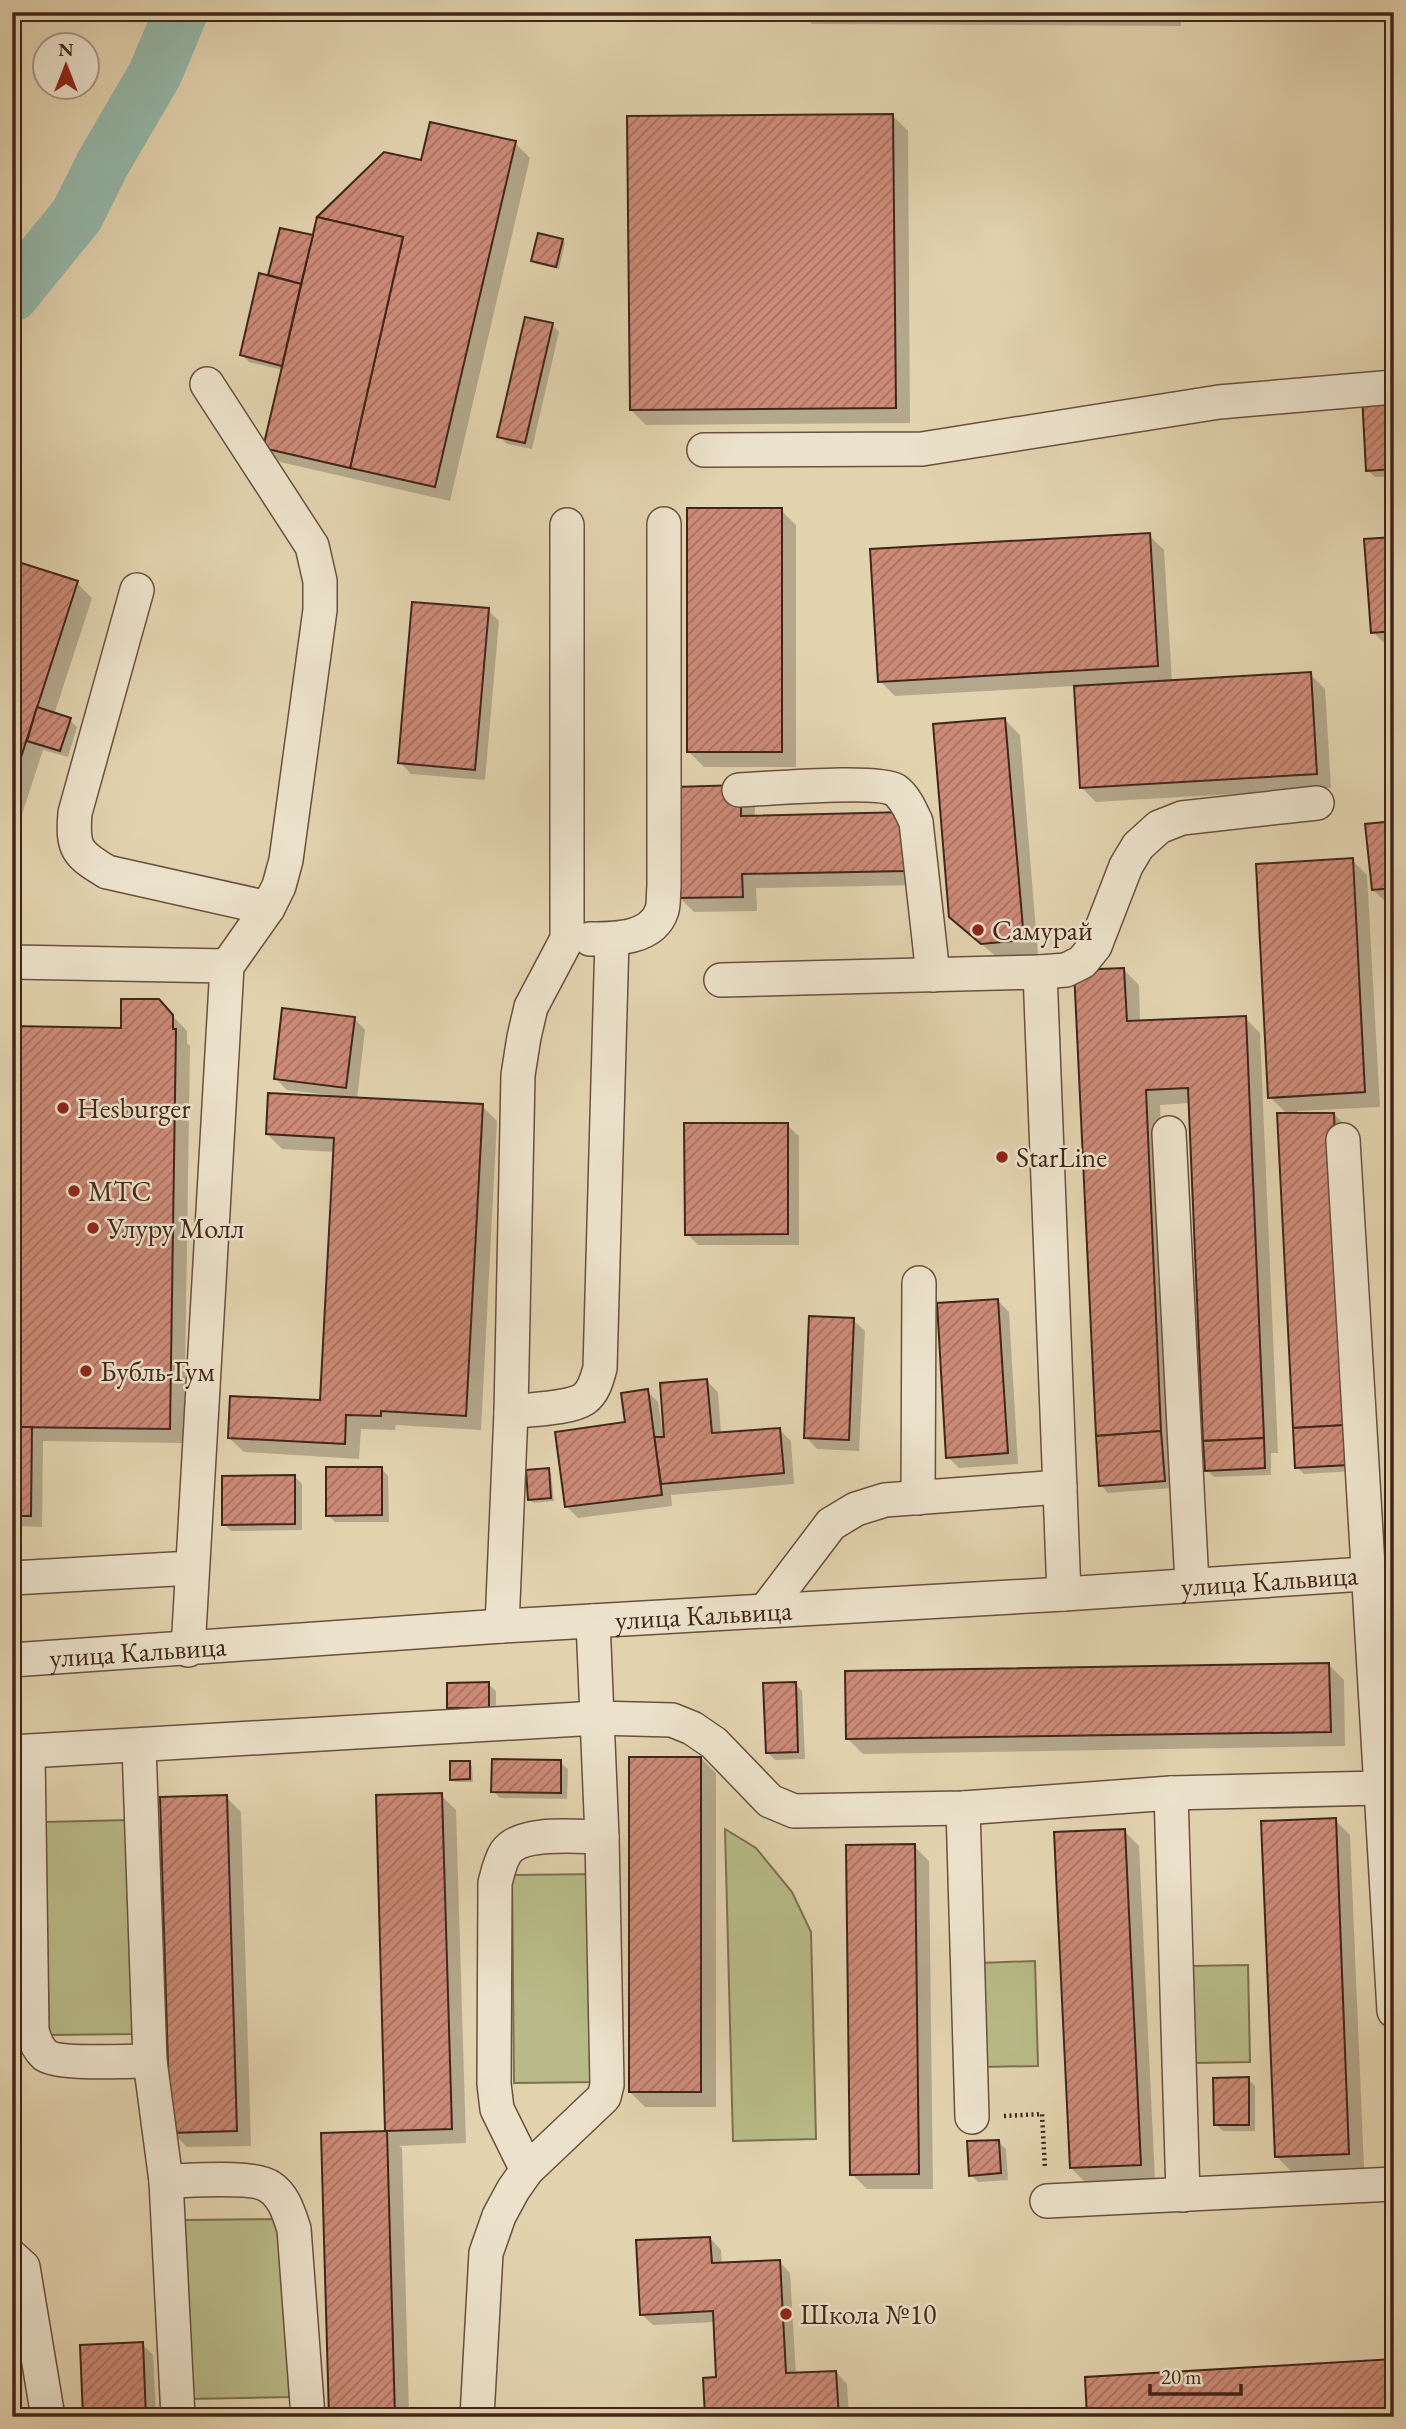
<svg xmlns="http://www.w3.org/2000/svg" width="1406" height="2429" viewBox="0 0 1406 2429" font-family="'EB Garamond',serif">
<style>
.park{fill:#b8bb87;stroke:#7d7050;stroke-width:2}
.shadow{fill:#0003}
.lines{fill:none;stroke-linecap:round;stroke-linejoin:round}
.river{stroke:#95b8aa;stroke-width:54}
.building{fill:url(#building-hatch);stroke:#42251a;stroke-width:2}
.minor-casing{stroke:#6a503f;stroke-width:36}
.path{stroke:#42251a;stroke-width:4.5;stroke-dasharray:2 3.5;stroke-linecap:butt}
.minor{stroke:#ece2cb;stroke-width:33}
.poi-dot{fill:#8f2418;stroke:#ece2cb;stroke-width:2.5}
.labels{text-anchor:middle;stroke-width:5;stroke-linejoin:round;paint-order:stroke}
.poi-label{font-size:28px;fill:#42251a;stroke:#ece2cb;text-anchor:start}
.street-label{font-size:28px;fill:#42251a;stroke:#ece2cb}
</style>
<defs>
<pattern id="building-hatch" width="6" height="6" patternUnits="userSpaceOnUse" patternTransform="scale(1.75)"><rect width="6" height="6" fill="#cc8a77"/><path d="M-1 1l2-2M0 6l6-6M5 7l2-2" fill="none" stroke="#a77161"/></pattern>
</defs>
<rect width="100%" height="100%" fill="#e2d3af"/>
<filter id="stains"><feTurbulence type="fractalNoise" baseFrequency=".00286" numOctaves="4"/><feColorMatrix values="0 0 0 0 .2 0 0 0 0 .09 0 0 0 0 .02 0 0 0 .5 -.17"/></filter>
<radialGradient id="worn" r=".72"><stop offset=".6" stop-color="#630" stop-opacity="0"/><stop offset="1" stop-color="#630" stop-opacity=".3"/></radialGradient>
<g class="park">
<path d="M129 1820 133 2034 49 2035 45 1822Z"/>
<path d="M725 1829 756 1848 792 1892 811 1932 816 2139 733 2141Z"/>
<path d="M598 1874 600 2082 514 2083 512 1875Z"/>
<path d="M1035 1961 1038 2066 982 2067 979 1963Z"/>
<path d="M1248 1965 1250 2062 1195 2063 1193 1966Z"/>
<path d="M286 2219 289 2397 187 2399 184 2220Z"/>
</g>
<g class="shadow">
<path d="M800 12H1181V26L812 24Z"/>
<path d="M1273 12H1380V20L1279 18Z"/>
<path d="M893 116 908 131 910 423 646 425 631 410Z"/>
<path d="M515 143 530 158 450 501 280 462 265 447 283 370 249 362 242 355 270 277 281 230 312 237 423 162Z"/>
<path d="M562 240 565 243 559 269 536 264 533 261Z"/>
<path d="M552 325 559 332 532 449 507 444 499 436Z"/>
<path d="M1394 395V476L1375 477 1367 470Z"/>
<path d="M781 510 796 525V767H704L689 752Z"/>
<path d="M1149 535 1164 550 1172 682 1310 674 1325 689 1331 788 1096 802 1081 787 1075 686 895 696 880 681Z"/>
<path d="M1394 538V647H1388L1373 632Z"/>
<path d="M12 562 77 583 92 598 54 715 70 720 77 727 68 757 43 750 12 845Z"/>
<path d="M488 610 499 621 485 780 411 774 400 762Z"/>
<path d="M1005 720 1020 735 1038 955 998 958 967 932Z"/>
<path d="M677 789 755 802V817L905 814 921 885 756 888 757 911 694 912 679 897Z"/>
<path d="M1394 823V900L1385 901 1373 890Z"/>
<path d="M1352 860 1367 875 1380 1107 1297 1111 1298 1114H1334L1349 1129 1355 1471 1304 1474 1297 1467 1287 1114 1270 1097Z"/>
<path d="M1124 970 1139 985 1140 1022 1245 1018 1260 1033 1278 1453H1271V1475L1214 1477 1207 1470 1190 1103 1160 1105 1176 1445 1172 1488 1108 1493 1101 1485Z"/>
<path d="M158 1001 187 1031V1043L190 1046 184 1443 43 1441 42 1527 12 1526V1028L122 1030Z"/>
<path d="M354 1018 365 1030 357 1099 482 1106 497 1121 481 1430 396 1425 395 1430 361 1429 359 1459 244 1452 229 1438 322 1402 335 1152 282 1149 267 1134 328 1098 329 1095 287 1090 276 1079Z"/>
<path d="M787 1125 799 1136V1245H698L687 1234Z"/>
<path d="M998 1301 1009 1312 1018 1464 959 1468 948 1457Z"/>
<path d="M853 1320 865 1331 859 1451 817 1449 806 1437Z"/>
<path d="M706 1380 718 1392 721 1434 780 1430 791 1441 794 1484 671 1495 672 1506 578 1518 567 1507 627 1424 647 1391 658 1402 663 1435 666 1434Z"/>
<path d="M381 1468 388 1476 389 1522H335L328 1515Z"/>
<path d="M548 1470 551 1473 554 1501 533 1503 530 1500Z"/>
<path d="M295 1477 302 1484V1530L231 1531 224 1524Z"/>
<path d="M1329 1665 1344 1680 1345 1746 863 1754 848 1739Z"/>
<path d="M488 1684 496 1691V1714H456L449 1707Z"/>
<path d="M795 1684 802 1691 805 1759 775 1760 767 1752Z"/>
<path d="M701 1758 716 1773V2107H645L630 2092Z"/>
<path d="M560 1762 568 1769 567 1799 500 1798 493 1791Z"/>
<path d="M469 1763 472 1766 473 1782H455L452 1779Z"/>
<path d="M441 1795 456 1810 466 2143 399 2146 402 2148 409 2417H331L323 2135 389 2133 387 2130Z"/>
<path d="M226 1797 241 1812 251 2146 187 2147 172 2132Z"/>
<path d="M1335 1820 1350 1835 1364 2168 1291 2171 1276 2156Z"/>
<path d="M1124 1831 1139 1846 1155 2179 1086 2183 1071 2168Z"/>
<path d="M914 1846 929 1861 933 2189H867L852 2174Z"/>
<path d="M12 2003 16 2142 12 2143Z"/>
<path d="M1248 2079 1255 2086V2131H1223L1215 2124Z"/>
<path d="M998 2142 1006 2149 1008 2180 978 2182 971 2175Z"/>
<path d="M710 2238 721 2250 722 2264 779 2261 790 2273 796 2374 836 2372 847 2384 849 2417H706L718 2378 715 2322 653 2325 641 2314Z"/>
<path d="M142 2344 153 2355 156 2417H85Z"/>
</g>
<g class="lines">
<path class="river" d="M12 295 77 215 103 163 155 74 181 12"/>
</g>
<g class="building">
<path d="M893 114 896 408 630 410 627 116Z"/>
<path d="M430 122 516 141 435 487 350 468 403 237 317 217 384 152 421 160Z"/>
<path d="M317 217 403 237 350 468 263 448Z"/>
<path d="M280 228 313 235 301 284 268 275Z"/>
<path d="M538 233 563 239 556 267 531 261Z"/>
<path d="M259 273 301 284 282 366 240 355Z"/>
<path d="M525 317 553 323 525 443 497 437Z"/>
<path d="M1394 393V469L1366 471 1362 395Z"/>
<rect x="687" y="508" width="95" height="244"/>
<path d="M1150 533 1158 666 878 682 870 549Z"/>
<path d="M1394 537V631L1371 633 1364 539Z"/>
<path d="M12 560 78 581 12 785Z"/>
<path d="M412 602 489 608 475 770 398 763Z"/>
<path d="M1311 672 1317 774 1080 788 1074 686Z"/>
<path d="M37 707 71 718 60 751 27 741Z"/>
<path d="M1005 718 1024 940 981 944 949 917 933 724Z"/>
<path d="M741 785V816L906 812 907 871 742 874 743 897 677 898 675 787Z"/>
<path d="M1394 821V888L1372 890 1365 824Z"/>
<path d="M1353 858 1365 1092 1268 1098 1256 864Z"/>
<path d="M1394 927V964L1388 928Z"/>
<path d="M1124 968 1127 1021 1246 1016 1264 1438 1203 1441 1188 1088 1146 1090 1161 1431 1096 1436 1074 970Z"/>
<path d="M121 999H159L173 1015V1029H176L170 1429 12 1427V1026L121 1028Z"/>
<path d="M282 1008 355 1017 346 1088 274 1079Z"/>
<path d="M268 1093 483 1104 466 1416 381 1411V1416L346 1415 345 1444 228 1438 230 1396 320 1400 334 1138 266 1134Z"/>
<path d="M1277 1113H1334L1346 1425 1293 1428Z"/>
<path d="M684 1123H788V1234L685 1235Z"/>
<path d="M998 1299 1008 1453 946 1458 937 1303Z"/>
<path d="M809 1316 854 1318 849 1440 804 1438Z"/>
<path d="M707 1379 712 1433 780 1428 784 1473 661 1484 654 1437H664L660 1383Z"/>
<path d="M648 1389 662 1495 565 1507 555 1432 625 1422 621 1393Z"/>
<path d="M1346 1425 1348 1465 1295 1468 1293 1428Z"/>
<path d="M12 1427H32L31 1516H12Z"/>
<path d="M1161 1431 1165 1481 1099 1486 1096 1436Z"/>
<path d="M1264 1438 1265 1468 1205 1471 1203 1441Z"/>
<path d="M326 1467H382V1515L326 1516Z"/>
<path d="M549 1468 551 1498 528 1500 526 1470Z"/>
<path d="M295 1475V1524L222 1525V1476Z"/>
<path d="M1329 1663 1331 1732 846 1739 845 1671Z"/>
<path d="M489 1682V1708H447V1683Z"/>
<path d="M796 1682 798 1752 766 1753 763 1683Z"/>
<rect x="629" y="1757" width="72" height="335"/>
<path d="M492 1759 561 1760V1793L491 1792Z"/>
<path d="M450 1761H470V1779L450 1780Z"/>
<path d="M442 1793 452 2129 385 2131 376 1795Z"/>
<path d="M227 1795 237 2131 170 2133 160 1797Z"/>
<path d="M1336 1818 1349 2154 1275 2157 1261 1821Z"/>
<path d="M1125 1829 1141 2165 1070 2168 1054 1832Z"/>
<path d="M915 1844 919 2174 850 2175 846 1845Z"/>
<path d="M1249 2077V2125H1214L1213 2078Z"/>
<path d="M387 2131 395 2417H329L321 2133Z"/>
<path d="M999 2140 1001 2173 969 2176 967 2141Z"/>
<path d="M710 2237 712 2263 780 2260 786 2373 836 2371 839 2417H705L703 2378 716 2377 713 2311 640 2315 636 2240Z"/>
<path d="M143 2342 146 2417H83L80 2345Z"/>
<path d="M1394 2359V2417H1087L1085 2377Z"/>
</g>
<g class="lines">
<defs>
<g id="minor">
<path d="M207 384 312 546 320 581V610L286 860 279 886 268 908"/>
<path d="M704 450 922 449 1219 402 1394 387"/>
<path d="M137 590 75 813C72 849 77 854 107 872L268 908 227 966"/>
<path d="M739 790C767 789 876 779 895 790 905 797 911 811 916 822L933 975"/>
<path d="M590 939C615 939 653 939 662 910 664 903 663 894 664 887V524"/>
<path d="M12 962 227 966 188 1650"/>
<path d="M1040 972 1066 970 1082 962 1095 946 1126 866 1138 846 1159 827 1182 818 1317 803"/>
<path d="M721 980 1040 972 1064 1594"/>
<path d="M1169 1133 1192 1585"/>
<path d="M1343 1140 1394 2011"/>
<path d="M511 1412C530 1409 569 1409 584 1399 594 1392 597 1379 600 1368L612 939"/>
<path d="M918 1498 919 1283"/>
<path d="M12 1578 192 1568"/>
<path d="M765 1611 831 1524 856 1509 885 1500 1060 1487"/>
<path d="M502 1626 511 1412 518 1075 524 1037 531 1007 567 939V525"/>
<path id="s1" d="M12 1660 502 1626 1064 1594 1394 1572"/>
<path d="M139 1746 150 2061 166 2181C188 2181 254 2175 270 2187 284 2196 289 2214 294 2229L308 2417"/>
<path d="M12 1752 597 1718 672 1720 692 1728 714 1743 770 1801 794 1811 963 1808 1171 1793 1379 1788"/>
<path d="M28 1753 32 2030C34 2038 38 2049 45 2055 58 2065 129 2061 150 2061"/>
<path d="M1171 1793 1183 2195"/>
<path d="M963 1808 972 2117"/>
<path d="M527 2170 497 2109 494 2084 495 1883C498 1872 500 1861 506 1852 522 1830 578 1837 602 1837"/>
<path d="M166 2181 178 2417"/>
<path d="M1047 2201 1394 2184"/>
<path d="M12 2257 23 2267 48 2417"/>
<path d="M477 2417 486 2253 499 2216 513 2190 527 2170 604 2097 607 2085 602 1837 593 1621"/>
</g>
</defs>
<use href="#minor" class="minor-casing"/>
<path class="path" d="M1004 2116 1042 2114 1045 2169"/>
<use href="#minor" class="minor"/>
</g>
<g class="poi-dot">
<circle cx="978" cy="930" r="7"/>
<circle cx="63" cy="1108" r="7"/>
<circle cx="1002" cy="1157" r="7"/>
<circle cx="74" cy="1191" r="7"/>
<circle cx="93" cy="1228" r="7"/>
<circle cx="86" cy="1371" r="7"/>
<circle cx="786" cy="2314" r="7"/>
</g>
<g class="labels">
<g class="poi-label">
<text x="992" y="940">Самурай</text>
<text x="77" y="1118">Hesburger</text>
<text x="1016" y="1167">StarLine</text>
<text x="88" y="1201">МТС</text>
<text x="107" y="1238">Улуру Молл</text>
<text x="100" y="1381">Бубль-Гум</text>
<text x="800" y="2324">Школа №10</text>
</g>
<g class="street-label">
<text dy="10" stroke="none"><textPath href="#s1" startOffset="1260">улица Кальвица</textPath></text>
<text dy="10" stroke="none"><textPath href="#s1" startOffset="693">улица Кальвица</textPath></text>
<text dy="10" stroke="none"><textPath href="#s1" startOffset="126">улица Кальвица</textPath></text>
</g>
</g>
<rect width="1406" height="2429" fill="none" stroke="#e2d3af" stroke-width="42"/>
<rect x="14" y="14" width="1378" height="2401" fill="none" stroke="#42251a" stroke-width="3.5"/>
<rect x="21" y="21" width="1364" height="2387" fill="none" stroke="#42251a" stroke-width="2"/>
<g transform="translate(66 66)"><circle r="33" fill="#ece2cb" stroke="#a89684" stroke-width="2"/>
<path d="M0-5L12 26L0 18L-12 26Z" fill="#8f2418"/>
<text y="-10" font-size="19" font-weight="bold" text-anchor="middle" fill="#42251a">N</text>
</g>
<path d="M1150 2384v10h91v-10" fill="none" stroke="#42251a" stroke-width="3.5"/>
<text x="1161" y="2384" font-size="21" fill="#42251a" stroke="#ece2cb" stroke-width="5" paint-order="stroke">20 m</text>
<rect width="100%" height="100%" filter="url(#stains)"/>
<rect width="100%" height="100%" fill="url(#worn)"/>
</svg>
